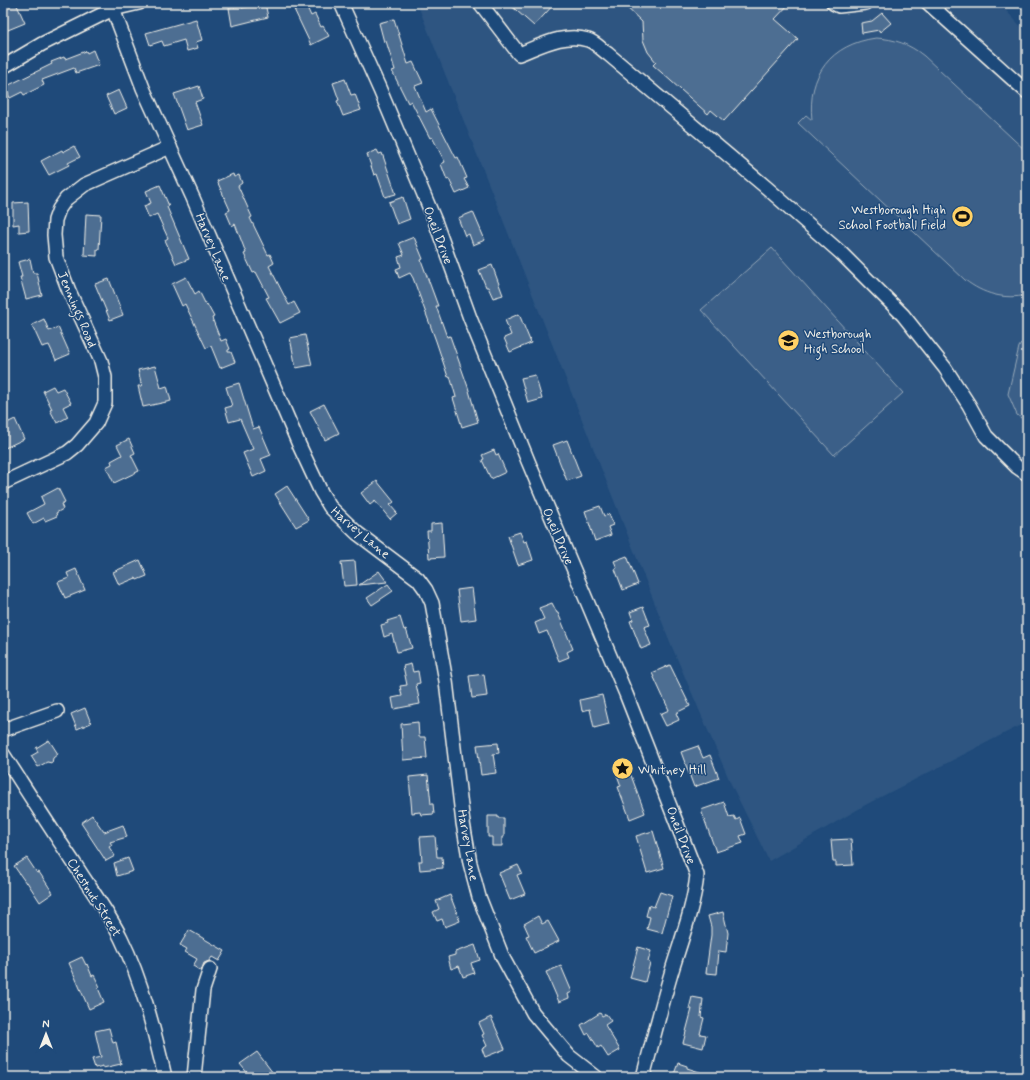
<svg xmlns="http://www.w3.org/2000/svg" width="1030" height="1080" viewBox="0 0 1030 1080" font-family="Mynerve,sans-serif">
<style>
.built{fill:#2d5581}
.green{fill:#3a5f88;stroke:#97a8b8}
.building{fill:#4d6e92;stroke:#f4f1e8}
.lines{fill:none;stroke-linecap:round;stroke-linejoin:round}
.minor-casing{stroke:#f4f1e8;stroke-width:16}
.minor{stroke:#1f4a7a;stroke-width:13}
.labels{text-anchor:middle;stroke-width:3;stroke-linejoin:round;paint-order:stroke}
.poi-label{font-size:13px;fill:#f4f1e8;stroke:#1f4a7a;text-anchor:start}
.street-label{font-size:13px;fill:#f4f1e8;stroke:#1f4a7a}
</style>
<rect width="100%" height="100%" fill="#1f4a7a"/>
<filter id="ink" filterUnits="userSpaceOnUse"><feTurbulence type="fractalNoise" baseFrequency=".025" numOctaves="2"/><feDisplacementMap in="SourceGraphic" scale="8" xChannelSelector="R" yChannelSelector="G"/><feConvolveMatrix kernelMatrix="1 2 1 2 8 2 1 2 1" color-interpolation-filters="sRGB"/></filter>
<g filter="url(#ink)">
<path class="built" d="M417 3H999L1027 33V722L869 803 769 861 731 784 672 647Z"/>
<g class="green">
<path d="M876 38C895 39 909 44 924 56L1027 152V295C1004 300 983 294 965 280L798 123 806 115 812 120C807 75 831 44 876 38Z"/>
<path d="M772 248 903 393 834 455 701 310Z"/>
<path d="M1027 335V422L1017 415 1008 394 1019 347Z"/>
</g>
<g class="building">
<path d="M3 3H16L25 23 3 32V13L6 12Z"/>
<path d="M265 3 268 17 232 26 229 8 241 6 242 8Z"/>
<path d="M291 3H305L311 16 315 14 321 27 323 26 329 36 311 45Z"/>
<path d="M508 3H555L534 26Z"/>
<path d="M622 3H790L775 19 798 39 724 121 711 110 708 114 653 65 656 62 648 52 643 40 642 22Z"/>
<path d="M882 13 891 23 880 32 879 30 862 33 861 23 872 21Z"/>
<path d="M196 19 202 40 196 42 198 48 187 51 184 40 164 46 162 41 150 45 146 33Z"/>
<path d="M394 19 408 64 413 62 423 83 415 86 426 112 431 109 456 158 458 157 467 178 464 179 469 188 456 194 449 179 447 180 441 164 445 162 432 137 430 138 411 101 408 103 392 71 395 70 386 41 384 42 379 23Z"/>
<path d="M93 50 99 65 76 73 74 68 42 80 44 85 24 95 22 92 10 98 5 87 52 64 51 62 64 57 65 59 86 51 87 53Z"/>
<path d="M345 79 351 95 355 94 361 110 343 116 337 101 339 100 333 83Z"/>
<path d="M199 86 203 99 195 102 203 125 187 130 174 94Z"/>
<path d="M119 90 127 108 114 114 106 96Z"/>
<path d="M74 146 80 157 68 163 69 165 49 175 41 161 62 150 63 152Z"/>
<path d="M377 150 379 154 382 153 396 194 385 197 377 174 374 175 367 154Z"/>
<path d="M233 174 234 177 239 175 242 183 238 186 252 217 250 218 268 255 270 254 274 263 269 266 289 305 294 302 300 313 280 323 266 298 269 297 256 272 253 273 244 254 246 253 235 224 232 226 226 212 230 210 217 181Z"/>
<path d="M160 185 169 206 167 207 189 259 176 264 165 240 168 238 157 214 149 218 144 206 151 203 146 191Z"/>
<path d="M403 197 410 219 397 224 389 202Z"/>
<path d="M28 202 29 231 19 232V224L13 225V203Z"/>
<path d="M473 212 485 240 473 245 469 234 465 236 458 218Z"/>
<path d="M86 214 101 215 99 249H97V256L84 255Z"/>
<path d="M414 237 423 259 421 260 438 306H436L447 337 450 336 468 387 478 422 462 427 453 398 456 397 450 376 448 377 436 341 413 278 410 273 399 278 396 269 401 267 398 257 404 255 399 243Z"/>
<path d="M30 259 33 273H37L42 295 26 299 20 277H22L18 262Z"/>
<path d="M492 265 503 295 493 298 488 287H486L479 270Z"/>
<path d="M186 277 195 294 199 291 206 305 207 304 214 317 212 318 221 341 226 339 230 349 228 350V352H231L235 362 220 368 211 346 206 348 185 304 182 306 172 284Z"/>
<path d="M109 279 123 315 110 320 95 284Z"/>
<path d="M519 314 531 343 510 352 504 338 511 335 505 320Z"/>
<path d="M44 319 49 331 58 327 70 354 56 360 49 345 42 347 32 325Z"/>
<path d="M305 335 312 365 296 368 290 338Z"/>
<path d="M155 366 161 388 167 386 171 401 143 407 138 386H142L138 370Z"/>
<path d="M535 375 542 399 528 403 521 378Z"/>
<path d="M239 383 253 429 259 427 271 455 261 459 266 471 253 477 243 453 253 449 240 419 229 422 225 408 232 406 226 387Z"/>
<path d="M53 386 56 391 63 388 71 403 63 407 68 417 57 423 50 410 52 409 43 391Z"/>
<path d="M324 404 339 433 325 440 310 411Z"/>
<path d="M15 419 24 439 3 449V425Z"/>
<path d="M129 439 135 453 131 455 139 471 114 483 106 467 112 464 111 461 122 455 117 445Z"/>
<path d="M567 440 581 476 567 481 553 445Z"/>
<path d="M494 450 496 455 498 454 506 472 491 479 482 460 484 459 482 455Z"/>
<path d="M377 481 394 502 390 505 397 513 390 519 375 501 370 505 361 493Z"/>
<path d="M287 486 309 520 296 527 275 494Z"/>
<path d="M58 488 65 502 61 504 63 509 56 513 57 516 45 521 44 518 33 524 27 513 44 504 41 497Z"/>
<path d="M600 506 604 516 609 514 613 525 608 527 611 535 595 541 585 511Z"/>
<path d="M442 523 444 557 429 558 427 531H431V524Z"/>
<path d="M520 532 524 542 527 541 533 560 518 565 508 536Z"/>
<path d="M627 556 638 584 623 590 615 569 617 568 614 561Z"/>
<path d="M140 560 147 576 137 580 136 578 119 585 113 572Z"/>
<path d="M355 561 357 585 344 586 341 562Z"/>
<path d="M76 569 85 590 65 598 58 582 69 578 67 573Z"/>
<path d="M379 571 387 582 359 585Z"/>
<path d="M388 584 393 591 372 605 367 598Z"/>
<path d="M472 588 476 619 461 621 457 590Z"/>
<path d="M552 603 557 613H558L573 649 567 652 569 657 559 661 547 631 539 634 535 623 544 619 539 608Z"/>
<path d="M643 607 650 625 644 627 651 645 641 649 630 621 633 620 630 612Z"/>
<path d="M400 617 404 630 406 629 412 648 397 652 392 634 384 637 381 625 388 623 387 621Z"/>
<path d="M411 664 413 672 418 671 420 683 416 684 420 704 394 709 392 698 402 696 400 686 407 685 403 666Z"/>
<path d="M670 665 690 706 676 713 679 720 666 726 660 714 669 710 652 673Z"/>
<path d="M484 674 487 696 472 698 469 676Z"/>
<path d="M602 695 609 724 594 728 590 709 582 711 580 700Z"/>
<path d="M85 708 91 723 77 729 71 714Z"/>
<path d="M418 722 419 737H425L427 758 403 760 401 724Z"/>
<path d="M49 740 58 754 53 758 52 763 47 762 38 767 31 756 38 752 36 748Z"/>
<path d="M498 743 499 753 493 754 496 773 481 775 477 745Z"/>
<path d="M698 746 703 758 710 755 719 778 694 787 681 752Z"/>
<path d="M629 770 645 813 630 819 618 787 621 786 617 775Z"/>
<path d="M428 775 431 804H433L434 814 421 815 420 812 412 813 409 777Z"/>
<path d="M724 802 729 817 734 816 736 820 740 818 746 834 740 836 743 843 716 852 701 810Z"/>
<path d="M92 815 104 832 123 825 127 837 110 842 112 845 109 847 115 856 106 861 81 823Z"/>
<path d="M488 816H498V818H504V837H502V846H492V837H488Z"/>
<path d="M653 831 664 868 647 873 636 836Z"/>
<path d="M435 836 437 857H442L443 868 420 870 419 861H422L420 837Z"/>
<path d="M851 839 853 865 836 866V862H833L831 840Z"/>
<path d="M27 858 37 873 39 872 53 893 40 902 27 882 26 883 14 866Z"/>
<path d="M128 858 133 871 117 876 114 863Z"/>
<path d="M518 865 522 873 517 875 525 894 510 900 499 873Z"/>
<path d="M660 892 672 896 662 933 647 929 650 917 646 916 649 905 654 907Z"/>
<path d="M450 895 460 921 445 927 442 919 437 921 433 912 439 909 436 901Z"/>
<path d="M723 912 728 933 726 952 719 951 717 974 706 973 711 935V927L708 916Z"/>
<path d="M538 916 542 924 548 921 559 941 534 953 526 936 529 935 524 924Z"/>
<path d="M189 930 225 951 219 961 212 957 209 961 204 963 201 971 193 966 197 959 185 952 187 949 180 945Z"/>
<path d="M475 945 480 960 471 963 474 973 463 977 459 966 451 969 448 957 455 955V952Z"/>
<path d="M638 947 651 951 648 962 650 963 645 982 630 978Z"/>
<path d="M82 957 86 965 87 964 92 976 94 975 100 987 98 988 104 1002 89 1009 69 963Z"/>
<path d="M561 966 572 992 568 994 569 998 559 1002 546 972Z"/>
<path d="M692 997 703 999 701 1017 704 1018 700 1034 706 1035 703 1048 683 1043 692 1009H689Z"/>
<path d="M600 1013 602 1016 606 1014 611 1021 605 1025 620 1050 608 1057 601 1046 598 1048 589 1033 586 1035 581 1025Z"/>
<path d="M491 1017 505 1049 485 1057 482 1049 487 1046 482 1035 484 1034 479 1023Z"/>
<path d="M109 1028 113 1043 116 1042 121 1064 103 1068V1066L95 1068 92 1059 101 1057 95 1031Z"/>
<path d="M257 1052 276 1077H255L252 1073 249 1075 240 1064Z"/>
<path d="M678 1063 687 1066V1068L709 1075V1077H673Z"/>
</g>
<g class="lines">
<defs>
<g id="minor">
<path d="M341 3 380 90 435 221 470 318 528 461 626 694 697 875C694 905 682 938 673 967 662 1003 653 1040 643 1077"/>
<path d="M480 3 519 54C540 46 565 32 588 40 595 42 602 50 608 54L767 188 841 253 903 315 945 368 969 405 986 436 1017 467 1027 474"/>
<path d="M833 3 839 6 866 3"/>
<path d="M928 3 1027 92"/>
<path d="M113 9 143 88 193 198 300 447 321 492 330 507 357 533 418 579 426 590 432 603 446 681 463 823 470 863 479 897 503 958 533 1013 569 1056 596 1077"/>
<path d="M3 67 42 44 113 9 139 3"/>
<path d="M3 483 67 453 77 445 96 423 105 403V377L101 361 69 291 56 257 54 235 55 220 59 209 66 199 84 185 170 147"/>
<path d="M3 730 57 711"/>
<path d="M3 754C27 791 51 829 76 866 91 890 108 912 121 938 142 981 154 1030 165 1077"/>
<path d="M194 1077 203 990 210 969"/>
</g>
</defs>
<use href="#minor" class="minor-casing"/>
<use href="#minor" class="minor"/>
</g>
</g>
<defs>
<symbol id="stadium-disc" viewBox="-11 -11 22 22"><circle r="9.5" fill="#ffd166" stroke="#1f4a7a"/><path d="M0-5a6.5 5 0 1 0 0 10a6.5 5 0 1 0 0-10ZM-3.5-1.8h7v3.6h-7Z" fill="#111"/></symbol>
<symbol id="school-disc" viewBox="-11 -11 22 22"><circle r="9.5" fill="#ffd166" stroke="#1f4a7a"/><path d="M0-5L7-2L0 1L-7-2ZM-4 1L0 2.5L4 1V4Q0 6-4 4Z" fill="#111"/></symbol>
<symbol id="sight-disc" viewBox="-11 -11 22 22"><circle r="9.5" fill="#ffd166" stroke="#1f4a7a"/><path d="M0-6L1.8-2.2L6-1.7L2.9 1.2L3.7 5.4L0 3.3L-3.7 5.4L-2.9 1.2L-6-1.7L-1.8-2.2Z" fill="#111"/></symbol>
</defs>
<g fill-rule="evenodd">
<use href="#stadium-disc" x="950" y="204" width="25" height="25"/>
<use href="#school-disc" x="776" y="328" width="25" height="25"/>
<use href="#sight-disc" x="610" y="756" width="25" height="25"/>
</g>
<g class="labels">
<g class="poi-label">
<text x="946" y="214" text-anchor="end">Westborough High<tspan x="946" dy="15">School Football Field</tspan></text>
<text x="804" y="338">Westborough<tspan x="804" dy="15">High School</tspan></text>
<text x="638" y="774">Whitney Hill</text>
</g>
<g class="street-label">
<text transform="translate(439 235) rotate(69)" y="5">Oneil Drive</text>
<text transform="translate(214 247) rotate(67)" y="5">Harvey Lane</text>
<text transform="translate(78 309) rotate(67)" y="5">Jennings Road</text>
<text transform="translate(361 532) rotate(40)" y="5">Harvey Lane</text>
<text transform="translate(559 536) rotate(67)" y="5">Oneil Drive</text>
<text transform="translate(682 835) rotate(69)" y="5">Oneil Drive</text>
<text transform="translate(469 845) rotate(80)" y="5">Harvey Lane</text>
<text transform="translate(95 897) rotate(58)" y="5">Chestnut Street</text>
</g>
</g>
<rect width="1030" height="1080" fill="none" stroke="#1f4a7a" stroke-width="16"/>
<rect x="8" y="8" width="1014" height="1064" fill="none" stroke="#f4f1e8" stroke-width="1.5" filter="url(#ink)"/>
<g transform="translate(46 1034)" stroke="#1f4a7a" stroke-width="3" paint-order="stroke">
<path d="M0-3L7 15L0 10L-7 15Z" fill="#f4f1e8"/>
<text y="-6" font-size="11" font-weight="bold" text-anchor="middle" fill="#f4f1e8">N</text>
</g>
</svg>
